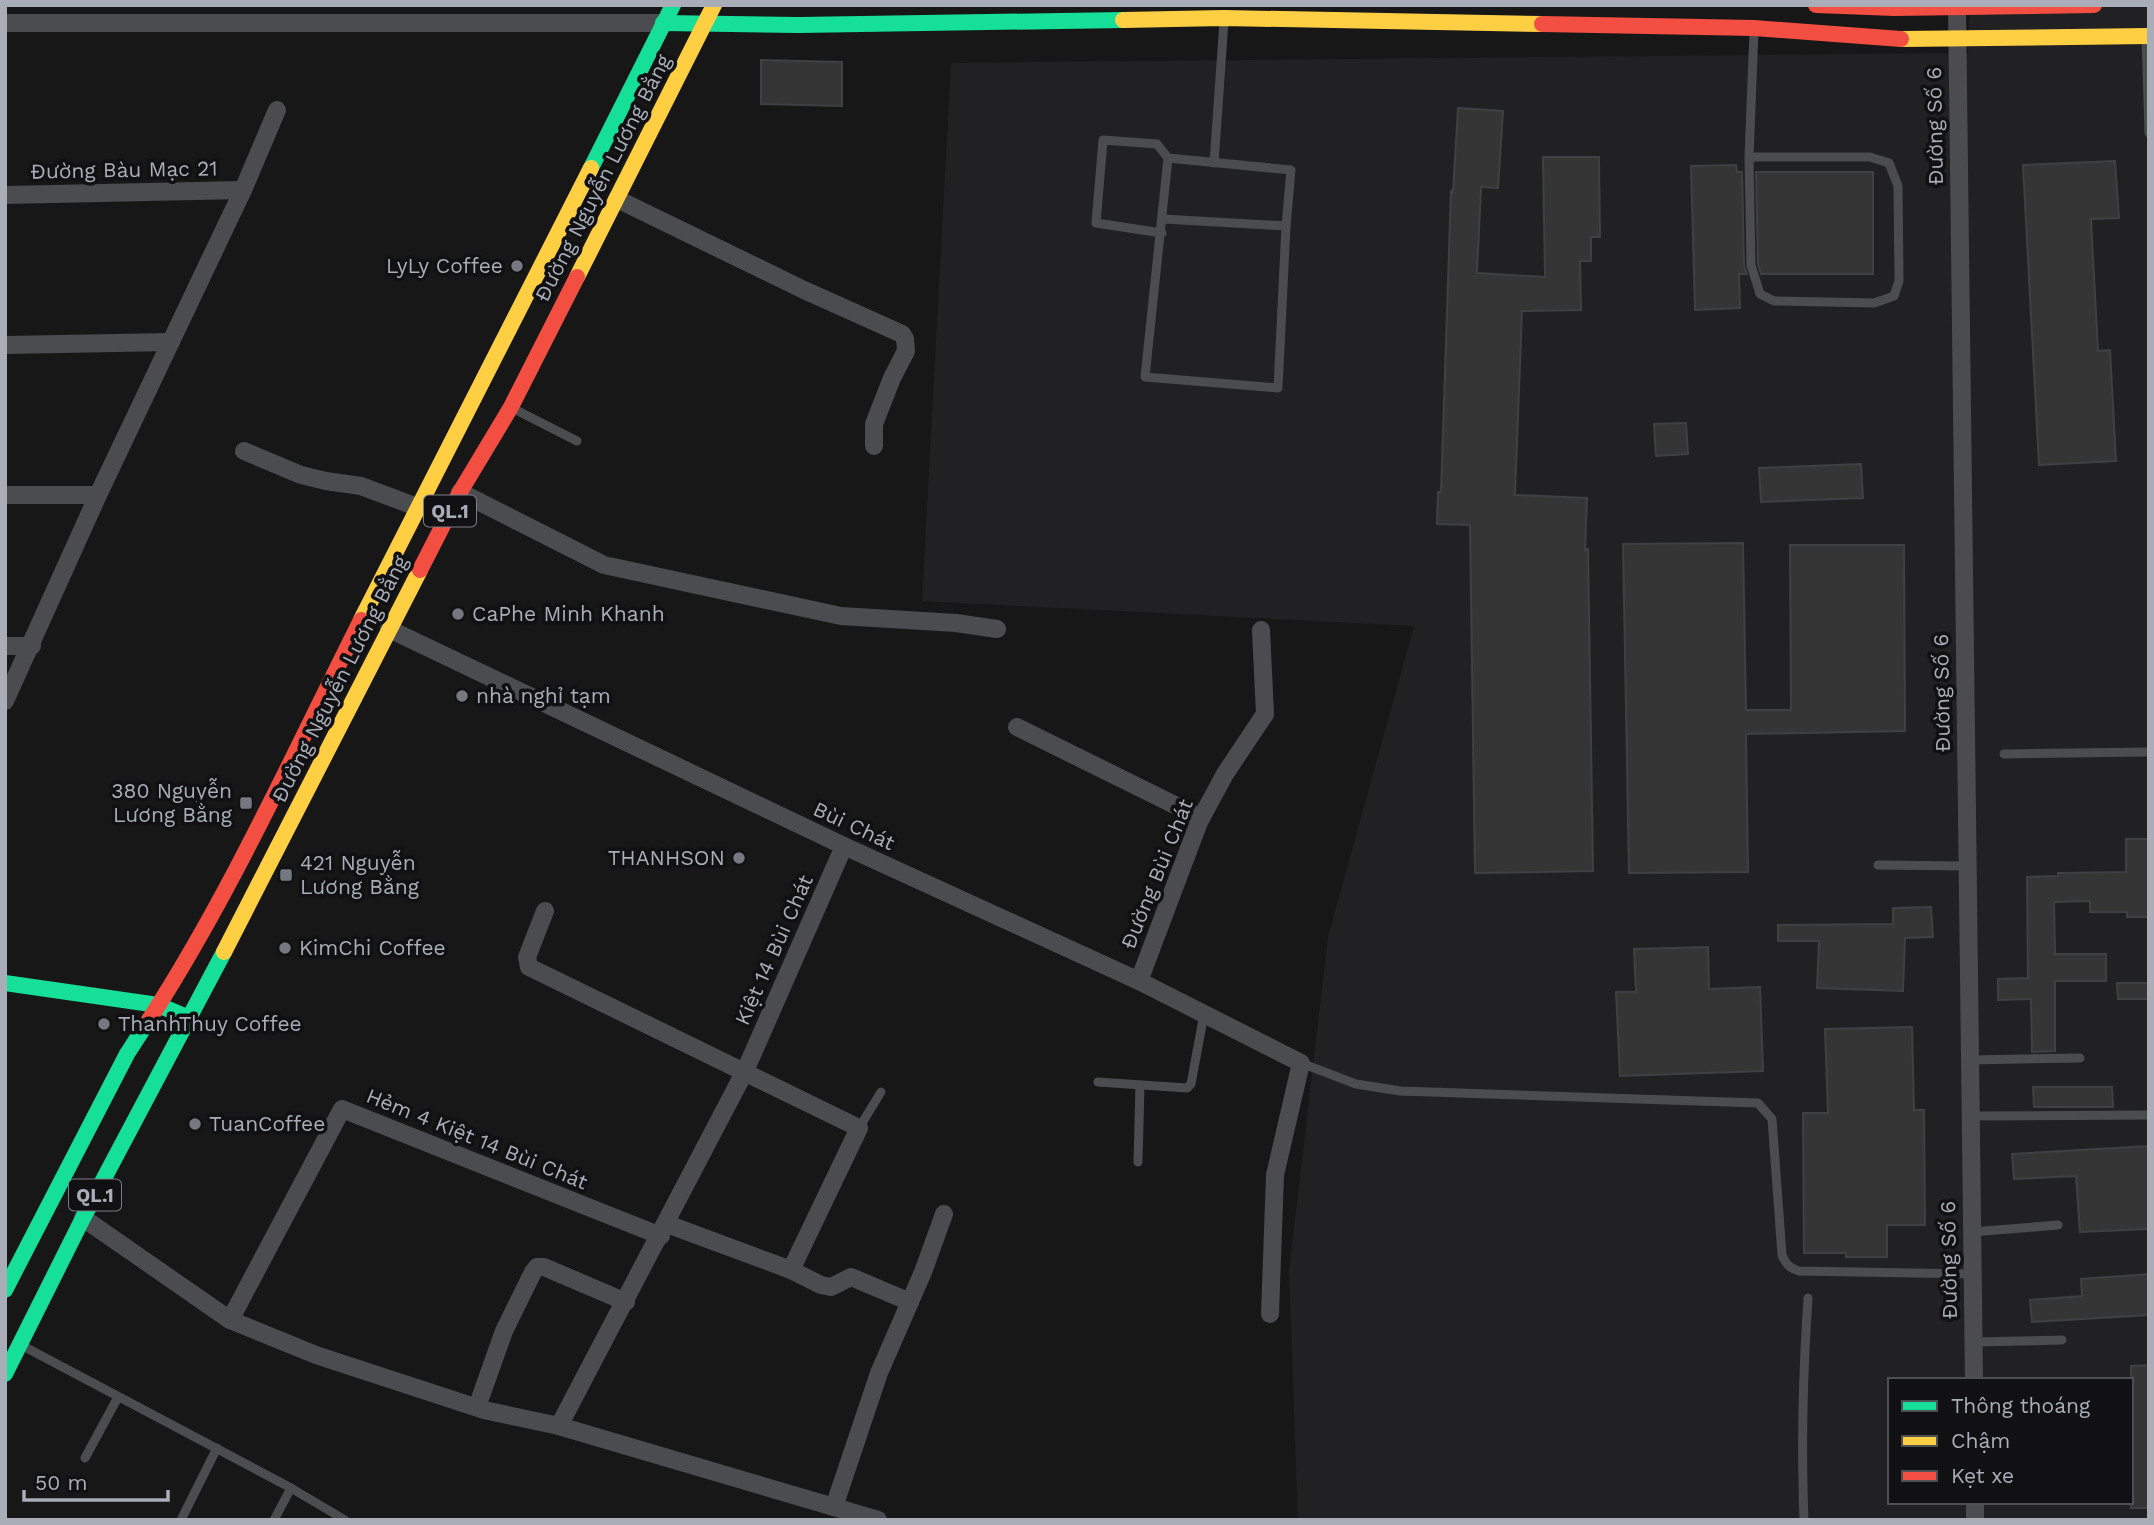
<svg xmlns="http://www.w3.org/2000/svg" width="2154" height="1525" viewBox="0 0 2154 1525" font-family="'Work Sans',sans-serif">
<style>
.built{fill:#212123;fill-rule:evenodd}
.building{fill:#353536;stroke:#3f4043;stroke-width:2}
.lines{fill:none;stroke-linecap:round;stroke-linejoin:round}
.lane{stroke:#4b4c50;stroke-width:9}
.street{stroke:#4b4c50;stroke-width:18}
.fast{stroke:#16e098;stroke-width:16}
.slow{stroke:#ffcf43;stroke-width:16}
.jam{stroke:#f24e42;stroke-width:16}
.poi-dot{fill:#757880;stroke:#111113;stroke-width:2.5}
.labels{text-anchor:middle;stroke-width:7;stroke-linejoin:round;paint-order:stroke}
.shield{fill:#111113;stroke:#7b7e86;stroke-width:2}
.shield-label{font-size:19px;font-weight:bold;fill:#a8adb8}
.street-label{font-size:21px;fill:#a8adb8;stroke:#111113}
.poi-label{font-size:21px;fill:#a8adb8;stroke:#111113;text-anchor:start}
</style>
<rect width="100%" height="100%" fill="#171717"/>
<path class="built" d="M1970 5H2149V1520H1298L1289 1271 1328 937 1414 626 922 601 951 63 1968 53ZM1890 1380H2131V1502H1890Z"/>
<g class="building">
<path d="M761 60 842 62V106L761 104Z"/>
<path d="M1458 108 1503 111 1498 188 1481 187 1477 273 1545 277 1543 157H1599L1600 237H1591V261H1580L1581 310 1522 311 1515 495 1587 498 1585 550 1588 549 1593 871 1475 873 1470 525 1437 524 1438 492H1441L1451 191 1453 192Z"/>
<path d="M2115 161 2119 218 2091 219 2098 351 2110 350 2116 461 2039 465 2023 165Z"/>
<path d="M1736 165 1737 172H1742L1744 265 1747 274H1739L1740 308 1695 310 1691 166Z"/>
<path d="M1756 172H1873V274H1761L1758 264Z"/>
<path d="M1686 423 1688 454 1656 456 1654 424Z"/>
<path d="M1861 464 1863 498 1761 502 1759 468Z"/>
<path d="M1743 543 1746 710H1791L1790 545H1904L1905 731 1746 734 1748 872 1629 873 1623 544Z"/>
<path d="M2126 839H2149V917H2127V912H2090V901L2054 902 2055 954H2106V981H2055V1051L2032 1052 2031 999 1998 1000V979L2028 978 2027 877 2058 876V873L2126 872Z"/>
<path d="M1931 907 1933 937 1905 938 1903 991 1817 988 1819 941H1778V925L1893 924V908Z"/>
<path d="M1708 947 1709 989 1760 987 1763 1071 1620 1076 1616 992H1636L1634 949Z"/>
<path d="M2117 983H2149V999H2118Z"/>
<path d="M1912 1027 1914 1110H1924L1925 1225H1887V1257H1846V1253H1804L1803 1113H1828L1825 1029Z"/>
<path d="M2033 1087H2112L2113 1107H2034Z"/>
<path d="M2149 1146V1229L2080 1232 2076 1176 2014 1179 2012 1154Z"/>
<path d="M2149 1274V1315L2032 1322 2030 1300 2082 1296 2081 1279Z"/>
<path d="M2149 1365V1508H2131V1366Z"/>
</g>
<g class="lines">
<g class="lane">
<path d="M2146 37 2149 133"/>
<path d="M1749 157H1870L1889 163 1898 186 1899 281 1894 296 1874 303 1774 301 1760 294 1751 265 1749 157 1754 31"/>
<path d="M1214 163 1224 21"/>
<path d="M1163 219 1286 226"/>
<path d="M1162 233 1096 223 1103 140 1157 144 1168 158 1145 377 1278 388 1286 226 1291 170 1168 158"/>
<path d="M516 410 577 441"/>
<path d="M2004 754 2149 752"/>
<path d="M1878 865 1967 866"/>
<path d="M1970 1060 2080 1058"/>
<path d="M1301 1063 1356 1084 1400 1091 1758 1103 1772 1119 1782 1255C1786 1264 1789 1268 1799 1271L1972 1274"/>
<path d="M1098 1082 1187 1088 1191 1084 1204 1014"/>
<path d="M1970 1116 2149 1115"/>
<path d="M859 1128 881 1092"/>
<path d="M1138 1162 1140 1085"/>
<path d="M1972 1232 2058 1225"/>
<path d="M1973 1342 2062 1340"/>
<path d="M23 1346 291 1488 345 1520"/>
<path d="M85 1458 118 1397"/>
<path d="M181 1520 217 1448"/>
<path d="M274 1520 291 1488"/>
<path d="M1804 1520C1801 1446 1803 1372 1808 1298"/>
</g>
<g class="street">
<path d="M1957 5 1974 1380"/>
<path d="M5 23H663"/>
<path d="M5 195 243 190"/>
<path d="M617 199 804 290 902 334 905 339 906 351 892 378 874 424V446"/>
<path d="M5 345 171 342"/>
<path d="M244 451 301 475 326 481 361 486 417 507"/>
<path d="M460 492 604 565 841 616 956 623 997 629"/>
<path d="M5 495H98"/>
<path d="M389 629 844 846 1139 981 1301 1063 1275 1175 1270 1314"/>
<path d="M5 646H32"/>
<path d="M5 701 98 495 243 190 277 110"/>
<path d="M1017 727 1201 818"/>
<path d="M545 911 527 957 529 967 859 1128 791 1270 667 1224"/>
<path d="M1139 981 1199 822 1225 774 1265 714 1261 630"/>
<path d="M83 1218 230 1320 316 1355 484 1410 559 1426 878 1520"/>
<path d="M791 1270 821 1285 831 1287 851 1277 910 1302"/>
<path d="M230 1320 342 1109 661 1236"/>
<path d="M477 1407 504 1331 533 1272 537 1267H544L626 1302"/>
<path d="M559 1426 745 1071 844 846"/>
<path d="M1975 1502V1520"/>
<path d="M834 1507 879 1373 923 1272 944 1214"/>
</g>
<g class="fast">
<path d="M663 23 799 25 1123 20"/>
<path d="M591 168 673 5"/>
<path d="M5 983 158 1005 189 1018"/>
<path d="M5 1290 127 1054 149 1020"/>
<path d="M5 1374 83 1218 224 952"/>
</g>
<g class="slow">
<path d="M1123 20 1224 18 1542 24"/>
<path d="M1901 39 2149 36"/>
<path d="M577 277 714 5"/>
<path d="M361 620 591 168"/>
<path d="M224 952 420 570"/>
</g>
<g class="jam">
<path d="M1816 5 1894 8 2094 5"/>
<path d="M1542 24 1754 28 1901 39"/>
<path d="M420 570 460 492 511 407 577 277"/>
<path d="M149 1020C231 893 293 755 361 620"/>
</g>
</g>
<g class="poi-dot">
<circle cx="517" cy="266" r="7"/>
<circle cx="458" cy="614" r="7"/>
<circle cx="462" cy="696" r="7"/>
<rect x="239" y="796" width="14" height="14" rx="3.5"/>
<circle cx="739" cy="858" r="7"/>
<rect x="279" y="868" width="14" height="14" rx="3.5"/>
<circle cx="285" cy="948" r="7"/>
<circle cx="104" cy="1024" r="7"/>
<circle cx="195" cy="1124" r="7"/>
</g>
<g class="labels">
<g class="shield">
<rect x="424" y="495.5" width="52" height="31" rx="5"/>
<rect x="69" y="1179.5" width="52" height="31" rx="5"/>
</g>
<g class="shield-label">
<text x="450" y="518">QL.1</text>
<text x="95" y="1202">QL.1</text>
</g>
<g class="street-label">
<text transform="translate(1935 126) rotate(-91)" y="7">Đường Số 6</text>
<text transform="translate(124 170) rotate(-1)" y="7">Đường Bàu Mạc 21</text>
<text transform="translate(603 178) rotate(-63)" y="7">Đường Nguyễn Lương Bằng</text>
<text transform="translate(340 679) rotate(-63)" y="7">Đường Nguyễn Lương Bằng</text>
<text transform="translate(1942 693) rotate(-91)" y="7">Đường Số 6</text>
<text transform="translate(854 826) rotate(25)" y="7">Bùi Chát</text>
<text transform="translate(1157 874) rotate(-68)" y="7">Đường Bùi Chát</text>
<text transform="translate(774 950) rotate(-66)" y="7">Kiệt 14 Bùi Chát</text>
<text transform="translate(477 1139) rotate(22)" y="7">Hẻm 4 Kiệt 14 Bùi Chát</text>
<text transform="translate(1949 1260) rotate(-91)" y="7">Đường Số 6</text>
</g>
<g class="poi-label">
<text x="503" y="273" text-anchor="end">LyLy Coffee</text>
<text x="472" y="621">CaPhe Minh Khanh</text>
<text x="476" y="703">nhà nghỉ tạm</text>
<text x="232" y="798" text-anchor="end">380 Nguyễn<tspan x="232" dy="24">Lương Bằng</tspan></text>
<text x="725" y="865" text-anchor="end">THANHSON</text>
<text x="300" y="870">421 Nguyễn<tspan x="300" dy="24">Lương Bằng</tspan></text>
<text x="299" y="955">KimChi Coffee</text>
<text x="118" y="1031">ThanhThuy Coffee</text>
<text x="209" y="1131">TuanCoffee</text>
</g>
</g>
<rect width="2154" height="1525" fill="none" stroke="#a8adb8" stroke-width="14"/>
<rect x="1888" y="1378" width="245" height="126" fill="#111113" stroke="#4d4f55" stroke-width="2"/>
<rect x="1902" y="1401" width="35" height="10" fill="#16e098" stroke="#4d4f55" stroke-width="2"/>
<text x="1951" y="1413" font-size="21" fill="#a8adb8">Thông thoáng</text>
<rect x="1902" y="1436" width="35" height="10" fill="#ffcf43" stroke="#4d4f55" stroke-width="2"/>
<text x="1951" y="1448" font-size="21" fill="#a8adb8">Chậm</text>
<rect x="1902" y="1471" width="35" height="10" fill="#f24e42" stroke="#4d4f55" stroke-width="2"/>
<text x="1951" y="1483" font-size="21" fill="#a8adb8">Kẹt xe</text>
<path d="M24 1490v10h144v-10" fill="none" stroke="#a8adb8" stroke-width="3.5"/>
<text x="35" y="1490" font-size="21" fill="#a8adb8" stroke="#111113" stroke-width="5" paint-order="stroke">50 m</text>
</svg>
